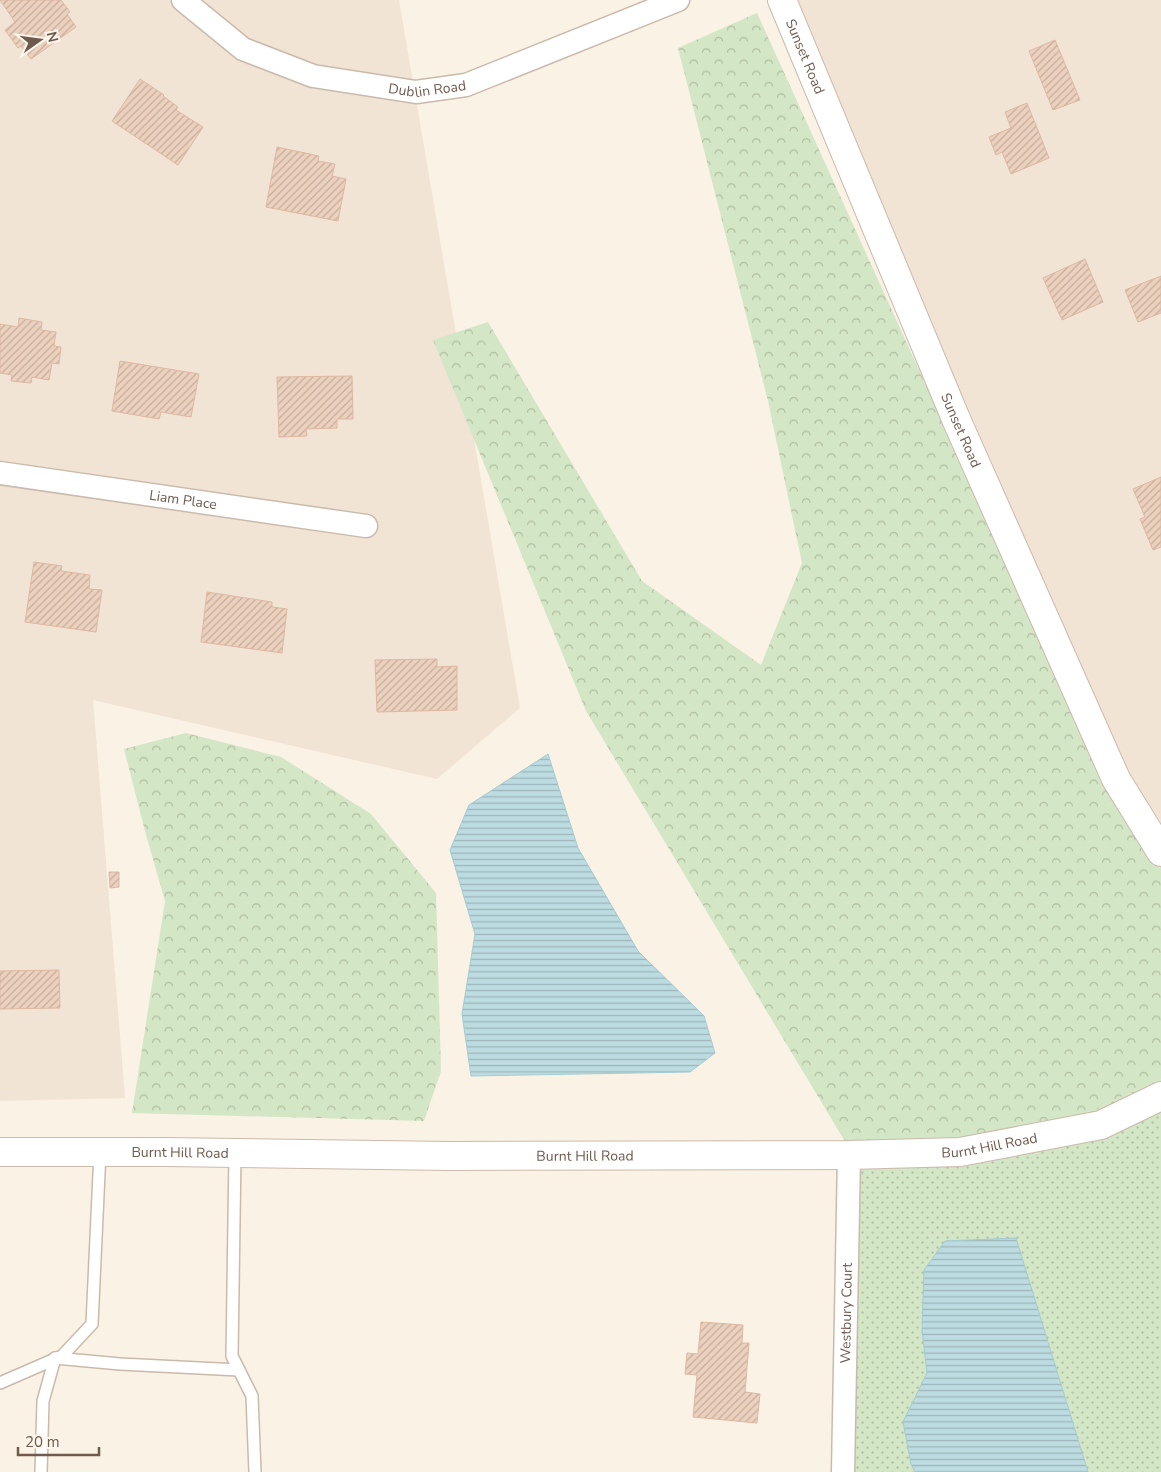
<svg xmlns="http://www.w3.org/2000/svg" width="1161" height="1472" viewBox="0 0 1161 1472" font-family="'Nunito Sans',sans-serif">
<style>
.residential{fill:#f1e4d4}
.grass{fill:url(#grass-dots)}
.forest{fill:url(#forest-crowns)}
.water{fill:url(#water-rules);stroke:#a3cbd2}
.building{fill:url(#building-hatch);stroke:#deb8a1}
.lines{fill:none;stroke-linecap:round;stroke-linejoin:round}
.service-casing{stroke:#cabaac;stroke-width:14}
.minor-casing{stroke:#cabaac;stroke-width:25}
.tertiary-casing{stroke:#cabaac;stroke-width:30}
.service{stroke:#fff;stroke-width:11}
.minor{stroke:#fff;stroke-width:22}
.tertiary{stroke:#fff;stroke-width:28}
.labels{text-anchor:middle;stroke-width:4;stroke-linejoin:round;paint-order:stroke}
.street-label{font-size:14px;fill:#70594d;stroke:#fdf6eb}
</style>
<defs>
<pattern id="grass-dots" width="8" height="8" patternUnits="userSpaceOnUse" patternTransform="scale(1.25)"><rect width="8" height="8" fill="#d3e6c5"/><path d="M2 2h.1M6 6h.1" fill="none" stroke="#b0bda2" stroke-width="1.8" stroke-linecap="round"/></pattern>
<pattern id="forest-crowns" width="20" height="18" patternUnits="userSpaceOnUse" patternTransform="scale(1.25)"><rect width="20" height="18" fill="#d3e6c5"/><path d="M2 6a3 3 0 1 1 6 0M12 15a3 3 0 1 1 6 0" fill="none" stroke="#b0bda2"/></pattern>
<pattern id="water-rules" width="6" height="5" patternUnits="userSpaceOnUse" patternTransform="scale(1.25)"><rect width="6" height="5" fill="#bcdce2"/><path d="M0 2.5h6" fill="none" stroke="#9db5b9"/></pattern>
<pattern id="building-hatch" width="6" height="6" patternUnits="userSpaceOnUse" patternTransform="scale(1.25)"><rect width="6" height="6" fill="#edd1bf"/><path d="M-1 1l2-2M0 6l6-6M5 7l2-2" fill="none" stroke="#c4ad9d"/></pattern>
</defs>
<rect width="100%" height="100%" fill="#faf2e5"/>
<g class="residential">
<path d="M0 0H399L520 708 437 779 93 700 125 1098 0 1101Z"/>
<path d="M767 0H1161V857L791 53Z"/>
</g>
<path class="grass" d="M1161 1079V1472H845L849 1148 1015 1145Z"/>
<g class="forest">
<path d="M757 13 1101 771 1161 857V1079L1015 1145 849 1148 586 711 433 340 488 322 642 581 761 665 802 563 768 401 678 48Z"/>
<path d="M186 733 281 757 371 814 436 893 441 1071 424 1121 132 1113 165 901 145 831 124 749Z"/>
</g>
<g class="water">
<path d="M548 754 578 848 638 951 704 1016 715 1053 690 1072 471 1076 462 1014 475 934 450 850 469 805Z"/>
<path d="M1016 1238 1088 1472H915L911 1464 903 1422 927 1373 922 1330 924 1270 945 1241Z"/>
</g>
<g class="building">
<path d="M0 0H61L70 12 67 14 76 27 31 59 21 46 18 48 5 30 15 22Z"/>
<path d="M1055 40 1080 100 1053 110 1029 51Z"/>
<path d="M140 79 164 95 163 96 178 107 176 110 203 127 178 165 112 121Z"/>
<path d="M1027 103 1049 158 1011 174 1002 152 996 155 989 137 1011 128 1005 112Z"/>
<path d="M277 147 319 156 318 161 335 164 332 176 346 179 338 221 266 207Z"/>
<path d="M1085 259 1103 302 1062 320 1043 278Z"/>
<path d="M1161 276V313L1138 322 1125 290Z"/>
<path d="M19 318 42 322 41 330 56 332 54 346 61 347 59 364 52 363 49 380 32 377 31 383 11 381 12 375 0 373V324L18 327Z"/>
<path d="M120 361 199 374 191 417 161 412 159 419 112 411Z"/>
<path d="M352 376 353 419H337V428L306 429 307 436 279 437 277 377Z"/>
<path d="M1161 477V547L1153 550 1140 519 1145 517 1133 489Z"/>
<path d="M34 562 62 566 61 571 90 575 89 589 102 590 96 632 25 622Z"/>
<path d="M207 592 272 602V607L287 609 282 653 201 642Z"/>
<path d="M437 659V667L457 666V710L377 712 375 660Z"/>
<path d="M109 872H119V887L110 888Z"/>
<path d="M59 970 60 1008 0 1009V971Z"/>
<path d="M701 1322 743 1325 742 1343H749L745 1392 760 1394 757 1423 693 1417 697 1375 685 1374 687 1353 698 1354Z"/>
</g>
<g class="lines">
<defs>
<g id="service">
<path d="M235 1153 232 1356 252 1396 255 1472"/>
<path d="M55 1358 120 1364 239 1370"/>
<path d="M0 1383 62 1356 92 1324 100 1152"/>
<path d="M41 1472 43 1401 55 1358"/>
</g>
<g id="minor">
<path id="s1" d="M183 0 243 49 313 76 416 92 466 85 678 0"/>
<path id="s2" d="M0 473 366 526"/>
<path id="s3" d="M843 1472 849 1155"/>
</g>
<g id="tertiary">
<path id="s4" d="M782 0 956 419 1116 779 1161 852"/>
<path id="s5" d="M0 1152H165L449 1156 849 1155 960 1152 1101 1125 1161 1096"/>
</g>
</defs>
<use href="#service" class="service-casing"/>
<use href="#minor" class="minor-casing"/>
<use href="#tertiary" class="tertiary-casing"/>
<use href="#service" class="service"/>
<use href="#minor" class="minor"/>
<use href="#tertiary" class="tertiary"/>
</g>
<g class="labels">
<g class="street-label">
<text dy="5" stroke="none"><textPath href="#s4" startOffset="61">Sunset Road</textPath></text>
<text dy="5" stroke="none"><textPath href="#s1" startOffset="268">Dublin Road</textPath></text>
<text dy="5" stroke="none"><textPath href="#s4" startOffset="466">Sunset Road</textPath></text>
<text dy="5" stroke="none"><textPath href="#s2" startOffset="185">Liam Place</textPath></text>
<text dy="5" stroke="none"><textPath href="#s5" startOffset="990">Burnt Hill Road</textPath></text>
<text dy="5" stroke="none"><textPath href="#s5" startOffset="180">Burnt Hill Road</textPath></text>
<text dy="5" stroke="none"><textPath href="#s5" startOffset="585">Burnt Hill Road</textPath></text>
<text dy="5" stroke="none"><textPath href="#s3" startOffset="159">Westbury Court</textPath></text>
</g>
</g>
<g transform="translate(40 40) rotate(76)" stroke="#fdf6eb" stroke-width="4" paint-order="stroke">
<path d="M0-4L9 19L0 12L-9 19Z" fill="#70594d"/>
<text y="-8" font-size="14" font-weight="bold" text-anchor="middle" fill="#70594d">N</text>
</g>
<path d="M18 1447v8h81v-8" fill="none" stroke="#70594d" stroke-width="2.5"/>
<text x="25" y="1447" font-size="15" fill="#70594d" stroke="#fdf6eb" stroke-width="4" paint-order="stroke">20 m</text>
</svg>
